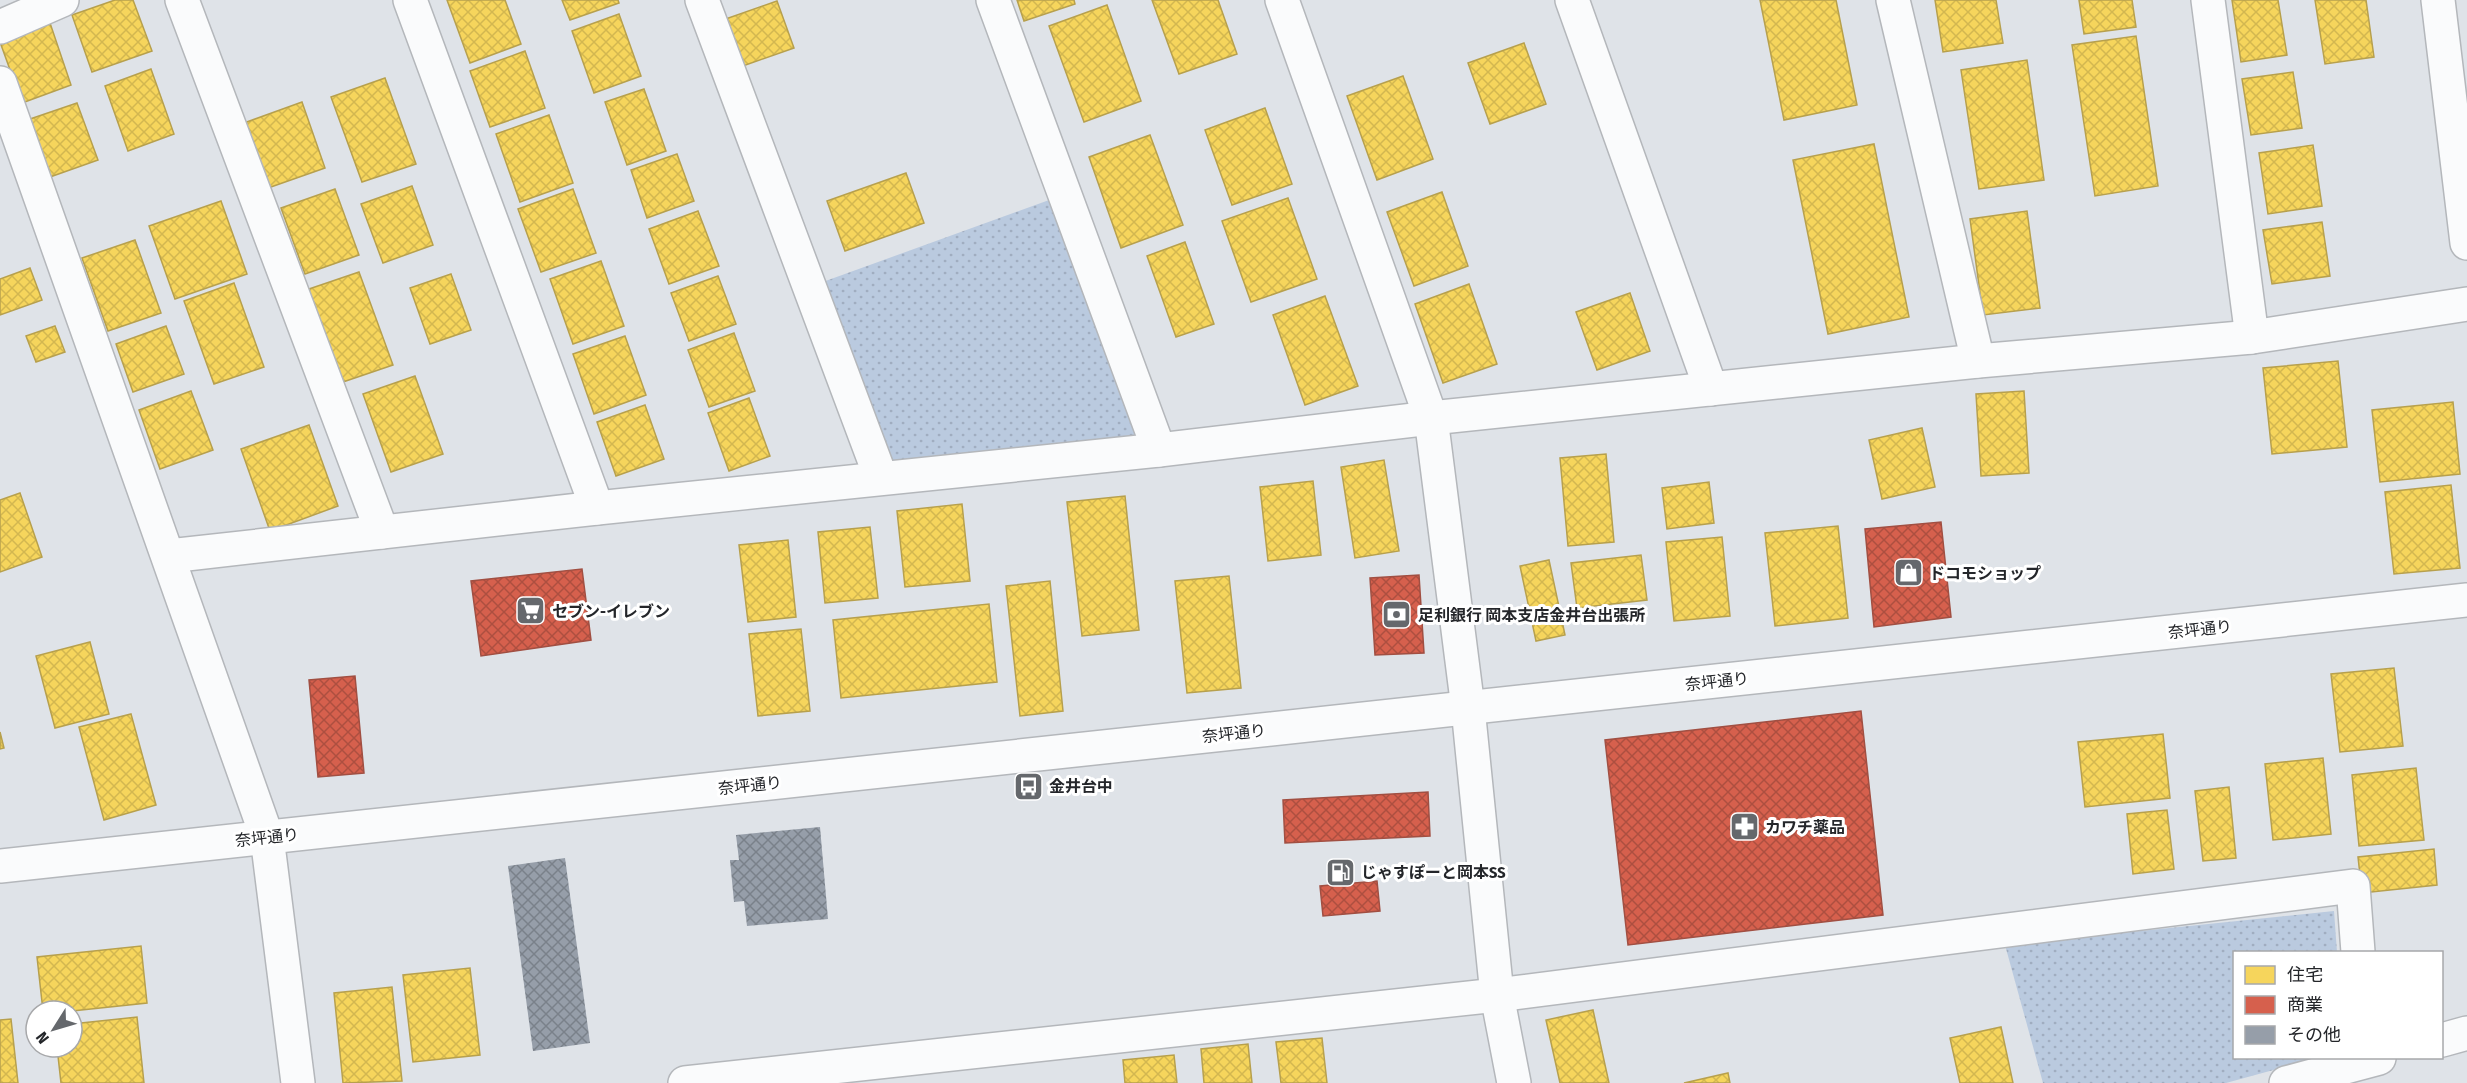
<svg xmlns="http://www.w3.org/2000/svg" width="2467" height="1083" viewBox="0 0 2467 1083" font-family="'Fira Sans Condensed','Noto Sans JP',sans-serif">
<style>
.green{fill:url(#green-dots)}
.homes{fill:url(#homes-cross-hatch);stroke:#b7a04d;stroke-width:1.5}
.shops{fill:url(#shops-cross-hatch);stroke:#a14f42;stroke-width:1.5}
.building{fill:url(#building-cross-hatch)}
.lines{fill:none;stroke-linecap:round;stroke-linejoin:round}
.minor-casing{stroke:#b4b7bb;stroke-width:36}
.tertiary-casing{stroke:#b4b7bb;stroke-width:36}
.minor{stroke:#fafbfc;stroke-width:33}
.tertiary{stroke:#fafbfc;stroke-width:33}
.labels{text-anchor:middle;stroke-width:6;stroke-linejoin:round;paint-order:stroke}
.poi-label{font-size:16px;font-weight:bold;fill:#24262a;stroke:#fff;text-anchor:start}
.street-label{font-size:16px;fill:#24262a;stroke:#fff}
</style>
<defs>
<pattern id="green-dots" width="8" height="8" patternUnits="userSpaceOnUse" patternTransform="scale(1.5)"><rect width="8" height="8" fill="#bacadf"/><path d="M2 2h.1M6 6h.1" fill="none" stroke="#a0adc0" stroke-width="1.8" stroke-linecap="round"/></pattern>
<pattern id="homes-cross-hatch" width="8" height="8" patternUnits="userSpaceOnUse" patternTransform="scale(1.5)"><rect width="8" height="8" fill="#f6d55c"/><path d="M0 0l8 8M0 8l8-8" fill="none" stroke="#d3b750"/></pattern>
<pattern id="shops-cross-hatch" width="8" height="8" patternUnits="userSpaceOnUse" patternTransform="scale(1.5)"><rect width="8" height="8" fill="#d6604d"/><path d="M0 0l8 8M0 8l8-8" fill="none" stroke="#ad4f40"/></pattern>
<pattern id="building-cross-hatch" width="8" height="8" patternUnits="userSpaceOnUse" patternTransform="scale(1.5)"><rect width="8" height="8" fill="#969ea9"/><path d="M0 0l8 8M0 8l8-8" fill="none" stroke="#7a818a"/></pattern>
</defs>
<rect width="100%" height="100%" fill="#dfe3e8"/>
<g class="green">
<path d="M1052 199 1140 438 890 466 820 283Z"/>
<path d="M2334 911 2337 952H2234V1058H2317L2226 1083H2043L2005 945Z"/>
</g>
<g class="homes">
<path d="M115 0H133L152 51 92 72 72 15Z"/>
<path d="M447 0H505L521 44 470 63Z"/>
<path d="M562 0H618L619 3 570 20Z"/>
<path d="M1017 0H1074L1075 4 1024 21Z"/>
<path d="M1152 0H1218L1237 54 1179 74Z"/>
<path d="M1760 0H1836L1857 105 1784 120Z"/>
<path d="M1935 0H1996L2003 43 1943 52Z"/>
<path d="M2079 0H2132L2136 27 2084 34Z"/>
<path d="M2232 0H2278L2287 55 2241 62Z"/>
<path d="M2315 0H2366L2374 57 2325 64Z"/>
<path d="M777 1 794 48 737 68 720 21Z"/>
<path d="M1107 5 1141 101 1084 122 1049 26Z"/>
<path d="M619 14 641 76 594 93 572 31Z"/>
<path d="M50 23 71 85 22 103 0 42Z"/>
<path d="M2136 36 2158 186 2095 196 2072 45Z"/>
<path d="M1524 43 1546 104 1490 124 1468 63Z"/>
<path d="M525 51 545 108 490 127 470 71Z"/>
<path d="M2027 60 2044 180 1979 189 1961 70Z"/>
<path d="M151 69 174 134 128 151 105 86Z"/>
<path d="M2293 72 2302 128 2251 135 2242 79Z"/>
<path d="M1403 76 1433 159 1377 180 1347 96Z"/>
<path d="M385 78 416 164 362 182 331 97Z"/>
<path d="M644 89 666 151 627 165 605 102Z"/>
<path d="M302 102 325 168 268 188 244 123Z"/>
<path d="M77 103 98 160 50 177 30 119Z"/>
<path d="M1265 108 1292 184 1232 205 1205 130Z"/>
<path d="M549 115 573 183 520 202 496 134Z"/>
<path d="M1150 135 1183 225 1121 248 1089 157Z"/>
<path d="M1874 144 1909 317 1828 334 1793 160Z"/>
<path d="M2313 145 2322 206 2268 214 2259 153Z"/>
<path d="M677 154 694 201 647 218 631 170Z"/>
<path d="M906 173 924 223 845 251 827 201Z"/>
<path d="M412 186 433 245 383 263 361 204Z"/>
<path d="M335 189 359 255 305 274 281 208Z"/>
<path d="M573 189 596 253 541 272 518 209Z"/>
<path d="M1442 192 1468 266 1414 286 1387 212Z"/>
<path d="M1288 198 1317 279 1251 302 1222 221Z"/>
<path d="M221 201 247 274 175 299 149 226Z"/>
<path d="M698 211 719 266 669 284 649 229Z"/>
<path d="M2027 211 2040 308 1983 315 1970 219Z"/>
<path d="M2322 222 2330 276 2272 284 2263 230Z"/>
<path d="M135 240 161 313 108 331 82 258Z"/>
<path d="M1185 242 1214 324 1176 337 1147 256Z"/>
<path d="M601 261 624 326 573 344 550 279Z"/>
<path d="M30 268 42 300 0 315V279Z"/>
<path d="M359 272 393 365 340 383 306 290Z"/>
<path d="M451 274 471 330 430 344 410 288Z"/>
<path d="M718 276 736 324 689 341 671 293Z"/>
<path d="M234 283 264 367 214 384 184 301Z"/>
<path d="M1469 284 1497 364 1443 383 1415 304Z"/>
<path d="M1630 293 1650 351 1597 370 1576 312Z"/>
<path d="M1325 296 1358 386 1305 405 1273 315Z"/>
<path d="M55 326 65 352 36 362 26 336Z"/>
<path d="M166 326 184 374 133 392 116 344Z"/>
<path d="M734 333 755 391 709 407 688 350Z"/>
<path d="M625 336 646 395 594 414 573 354Z"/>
<path d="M2338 361 2347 447 2272 454 2263 368Z"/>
<path d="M415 376 443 454 391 472 363 394Z"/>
<path d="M191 391 213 450 160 469 139 410Z"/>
<path d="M2024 391 2029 473 1981 476 1976 394Z"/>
<path d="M749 398 770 456 729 471 708 413Z"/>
<path d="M2453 402 2460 474 2380 482 2372 410Z"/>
<path d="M645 405 664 459 616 476 597 422Z"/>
<path d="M309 425 338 506 270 531 241 449Z"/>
<path d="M1922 428 1935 487 1882 499 1869 440Z"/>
<path d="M1606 454 1614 542 1568 546 1560 458Z"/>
<path d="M1384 460 1399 551 1355 558 1341 467Z"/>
<path d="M1313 481 1321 555 1268 561 1260 487Z"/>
<path d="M1709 482 1714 523 1667 529 1662 488Z"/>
<path d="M2451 485 2460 568 2394 574 2385 492Z"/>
<path d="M20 493 42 557 0 572V500Z"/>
<path d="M1125 496 1139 630 1082 636 1067 502Z"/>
<path d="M962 504 970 581 905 587 897 511Z"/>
<path d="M1838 526 1848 618 1775 626 1765 533Z"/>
<path d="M870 527 878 598 825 603 818 532Z"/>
<path d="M1722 537 1730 616 1674 621 1666 542Z"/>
<path d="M788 540 796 617 748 622 739 545Z"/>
<path d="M1641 555 1647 600 1577 608 1571 563Z"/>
<path d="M1549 560 1565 635 1536 641 1520 566Z"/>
<path d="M1229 576 1241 688 1187 693 1175 581Z"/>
<path d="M1050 581 1063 711 1020 716 1006 586Z"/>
<path d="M989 604 997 682 841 698 833 620Z"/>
<path d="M801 629 810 711 758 716 749 634Z"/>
<path d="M90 642 109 714 55 728 36 656Z"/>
<path d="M2394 668 2403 746 2340 752 2331 674Z"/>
<path d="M131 714 156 805 104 820 79 727Z"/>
<path d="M0 732 4 748 0 749Z"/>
<path d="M2163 734 2170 798 2085 807 2078 742Z"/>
<path d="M2323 758 2331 834 2273 840 2265 764Z"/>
<path d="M2416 768 2424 840 2359 846 2352 775Z"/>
<path d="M2229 787 2236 858 2203 861 2195 791Z"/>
<path d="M2167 810 2174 869 2133 874 2127 814Z"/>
<path d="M2434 849 2437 885 2362 893 2358 857Z"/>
<path d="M141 946 147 1003 72 1011H43L37 957Z"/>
<path d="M470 968 480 1055 413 1062 403 975Z"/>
<path d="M392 987 402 1081 343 1083 334 993Z"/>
<path d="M1593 1010 1609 1083H1560L1546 1020Z"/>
<path d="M137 1017 144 1083H61L57 1047H72V1024Z"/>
<path d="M11 1019 18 1083H0V1020Z"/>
<path d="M2001 1027 2013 1083H1960L1950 1038Z"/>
<path d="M1322 1038 1327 1083H1281L1276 1042Z"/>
<path d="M1248 1044 1252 1083H1204L1201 1049Z"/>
<path d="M1174 1055 1177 1083H1125L1123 1060Z"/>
<path d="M1728 1073 1730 1083H1684Z"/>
</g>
<g class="shops">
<path d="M1941 522 1951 617 1874 627 1865 529Z"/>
<path d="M582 569 591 640 481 656 471 581Z"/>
<path d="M1419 575 1424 653 1375 655 1370 578Z"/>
<path d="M355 676 364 773 318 777 309 680Z"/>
<path d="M1861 711 1883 915 1628 945 1605 740Z"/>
<path d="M1428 792 1430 836 1285 843 1283 800Z"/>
<path d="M1377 881 1380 911 1323 916 1320 886Z"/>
</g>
<g class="building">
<path d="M820 827 828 919 747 926 744 901 734 902 730 860H739L736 835Z"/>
<path d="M565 858 590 1043 533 1051 508 866Z"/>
</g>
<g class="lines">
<defs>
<g id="minor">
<path d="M182 0 382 532"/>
<path d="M410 0 597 508"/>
<path d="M702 0 881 478"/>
<path d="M993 0 1159 450"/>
<path d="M1282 0 1431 418 1468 708 1497 995 1514 1083"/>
<path d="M1572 0 1711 389"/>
<path d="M1893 0 1978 361"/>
<path d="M2208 0 2252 337"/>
<path d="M2438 0 2467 243"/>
<path d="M0 27 62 0"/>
<path d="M0 83 267 837 298 1083"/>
<path d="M169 556 597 508 1159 450 1431 418 1978 361 2252 337 2467 304"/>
<path d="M2442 1040 2467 1033"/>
<path d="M685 1083 1497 995 2353 886 2358 952"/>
<path d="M2286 1083 2379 1058"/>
</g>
<path id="tertiary" d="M0 866 2467 600"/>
</defs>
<use href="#minor" class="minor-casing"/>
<use href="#tertiary" class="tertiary-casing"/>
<use href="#minor" class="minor"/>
<use href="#tertiary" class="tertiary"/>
</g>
<defs>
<symbol id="shop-square" viewBox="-11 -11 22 22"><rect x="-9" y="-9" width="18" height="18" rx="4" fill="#65686c" stroke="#fff"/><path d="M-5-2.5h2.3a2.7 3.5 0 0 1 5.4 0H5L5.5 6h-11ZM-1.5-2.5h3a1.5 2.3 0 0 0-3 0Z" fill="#fff"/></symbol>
<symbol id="supermarket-square" viewBox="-11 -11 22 22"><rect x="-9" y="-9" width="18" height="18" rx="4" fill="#65686c" stroke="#fff"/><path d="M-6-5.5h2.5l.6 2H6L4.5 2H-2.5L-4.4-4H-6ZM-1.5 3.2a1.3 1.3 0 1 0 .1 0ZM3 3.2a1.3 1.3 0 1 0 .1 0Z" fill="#fff"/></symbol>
<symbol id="bank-square" viewBox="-11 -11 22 22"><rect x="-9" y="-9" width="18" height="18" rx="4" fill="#65686c" stroke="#fff"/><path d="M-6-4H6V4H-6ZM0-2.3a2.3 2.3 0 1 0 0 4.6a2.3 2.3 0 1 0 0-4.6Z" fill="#fff"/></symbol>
<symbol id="bus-square" viewBox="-11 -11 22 22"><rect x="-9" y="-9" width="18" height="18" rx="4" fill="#65686c" stroke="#fff"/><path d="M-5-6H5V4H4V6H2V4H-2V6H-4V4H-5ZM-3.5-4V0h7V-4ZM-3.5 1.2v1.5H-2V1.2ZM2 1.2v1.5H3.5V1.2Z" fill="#fff"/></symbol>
<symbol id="pharmacy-square" viewBox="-11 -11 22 22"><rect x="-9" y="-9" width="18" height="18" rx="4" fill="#65686c" stroke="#fff"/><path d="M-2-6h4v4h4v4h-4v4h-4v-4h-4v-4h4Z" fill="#fff"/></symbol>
<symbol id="fuel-square" viewBox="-11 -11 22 22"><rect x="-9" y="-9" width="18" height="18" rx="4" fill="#65686c" stroke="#fff"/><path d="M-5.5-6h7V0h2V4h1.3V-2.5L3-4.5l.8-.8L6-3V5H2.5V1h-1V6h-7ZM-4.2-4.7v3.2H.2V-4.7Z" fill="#fff"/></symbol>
</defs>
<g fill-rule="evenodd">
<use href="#shop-square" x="1892" y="556" width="33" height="33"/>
<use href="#supermarket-square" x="514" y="594" width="33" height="33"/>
<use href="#bank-square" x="1380" y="598" width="33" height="33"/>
<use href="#bus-square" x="1012" y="770" width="33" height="33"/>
<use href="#pharmacy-square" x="1728" y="810" width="33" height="33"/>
<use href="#fuel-square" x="1324" y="856" width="33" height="33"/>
</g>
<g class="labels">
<g class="poi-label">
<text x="1929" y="579">ドコモショップ</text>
<text x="552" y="617">セブン-イレブン</text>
<text x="1418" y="621">足利銀行 岡本支店金井台出張所</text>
<text x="1049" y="792">金井台中</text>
<text x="1765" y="833">カワチ薬品</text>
<text x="1361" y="878">じゃすぽーと岡本SS</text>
</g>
<g class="street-label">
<text transform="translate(2200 629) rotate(-6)" y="6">奈坪通り</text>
<text transform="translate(1717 681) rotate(-6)" y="6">奈坪通り</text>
<text transform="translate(1234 733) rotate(-6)" y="6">奈坪通り</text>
<text transform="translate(750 785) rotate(-6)" y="6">奈坪通り</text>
<text transform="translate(267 837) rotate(-6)" y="6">奈坪通り</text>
</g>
</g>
<rect x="2233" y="951" width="210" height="108" fill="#ffffff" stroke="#a7a8aa" stroke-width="1.5"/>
<rect x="2245" y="966" width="30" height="18" fill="#f6d55c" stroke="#a7a8aa" stroke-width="1.5"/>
<text x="2287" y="981" font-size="18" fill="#24262a">住宅</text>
<rect x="2245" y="996" width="30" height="18" fill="#d6604d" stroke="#a7a8aa" stroke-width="1.5"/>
<text x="2287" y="1011" font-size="18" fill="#24262a">商業</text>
<rect x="2245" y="1026" width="30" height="18" fill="#969ea9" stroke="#a7a8aa" stroke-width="1.5"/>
<text x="2287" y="1041" font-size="18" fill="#24262a">その他</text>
<g transform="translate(54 1029) rotate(233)"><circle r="28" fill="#ffffff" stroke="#a7a8aa" stroke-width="1.5"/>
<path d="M0-4.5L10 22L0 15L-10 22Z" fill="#65686c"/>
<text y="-9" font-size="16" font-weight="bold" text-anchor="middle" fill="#24262a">N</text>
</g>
</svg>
